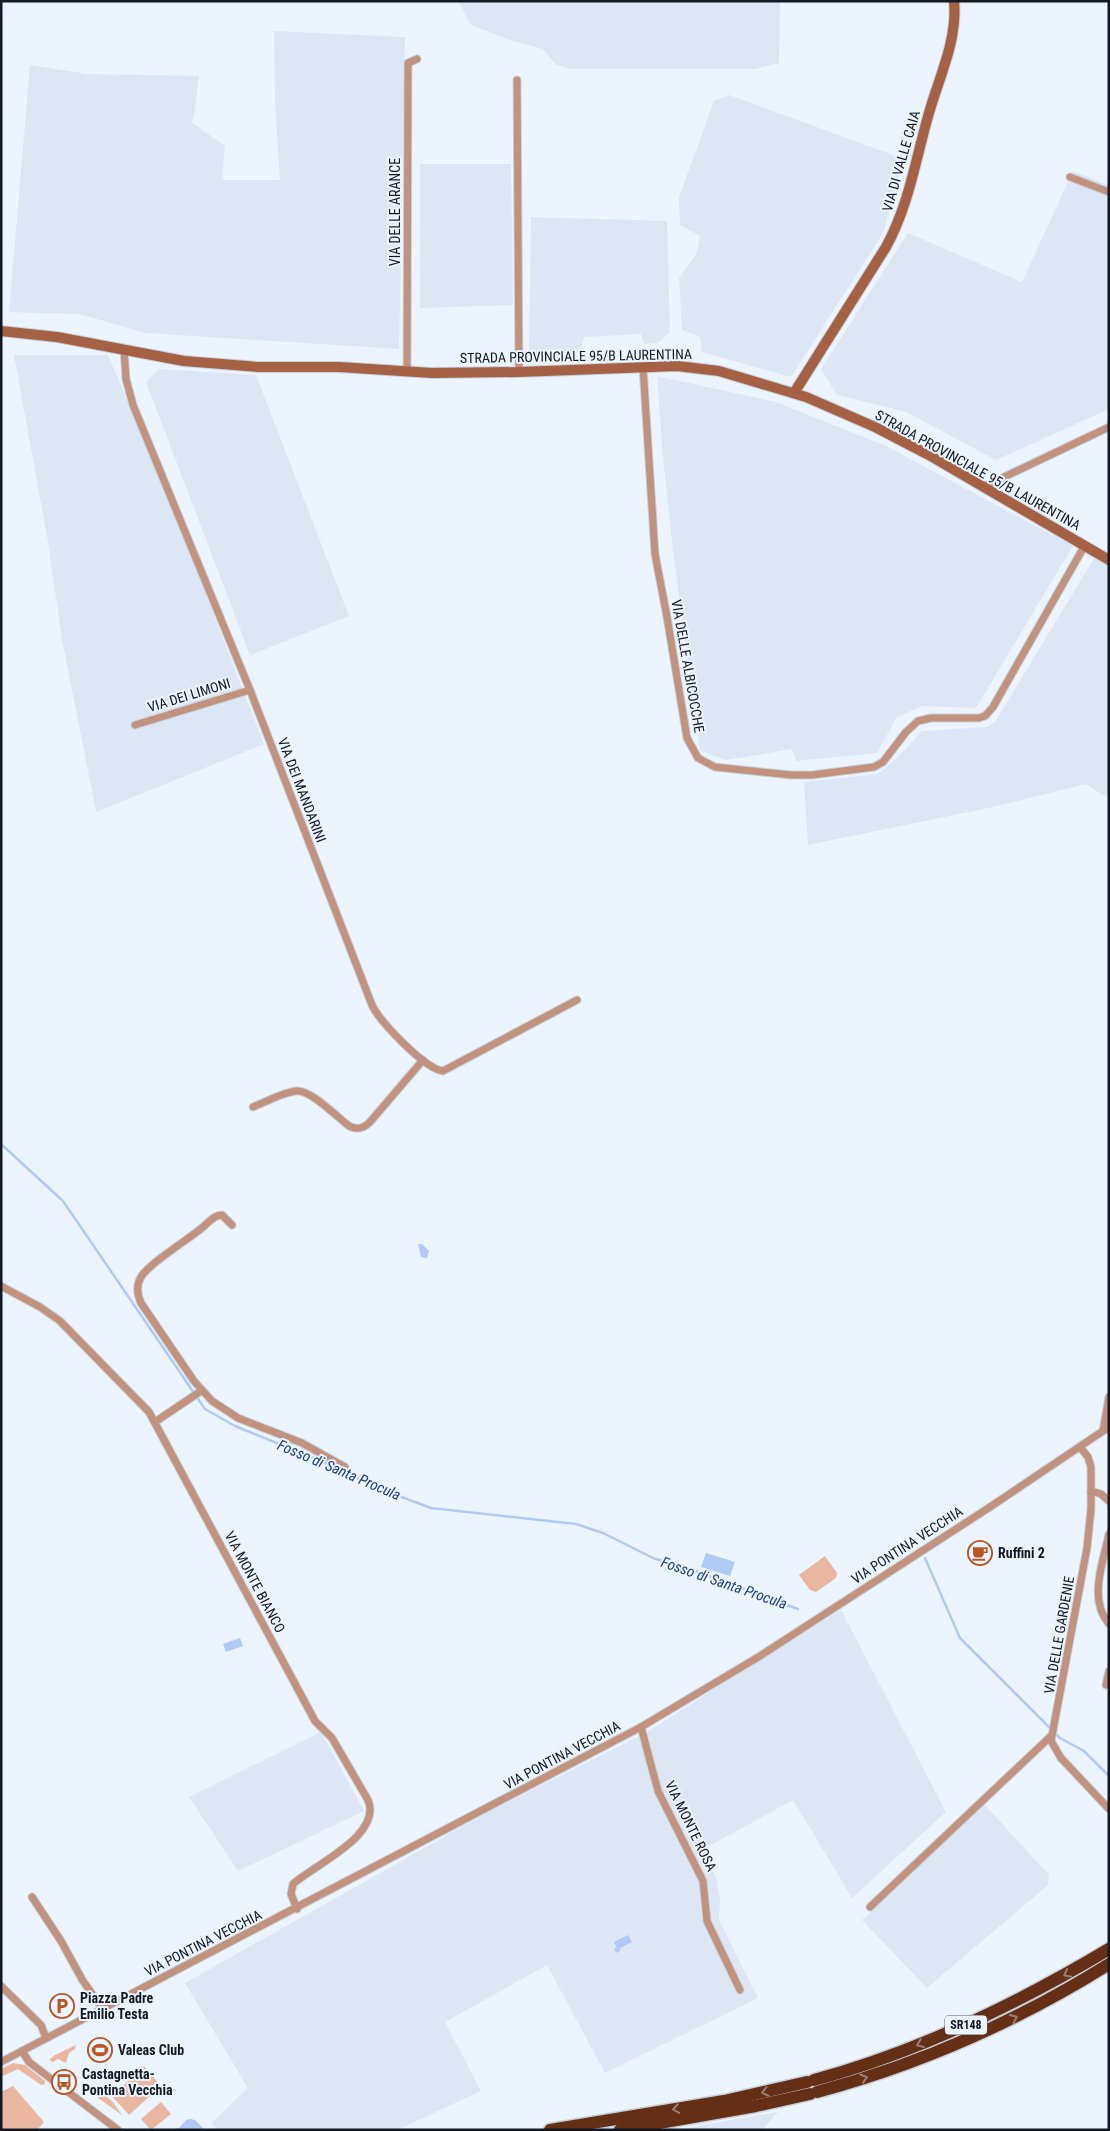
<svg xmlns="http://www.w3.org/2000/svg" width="1110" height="2131" viewBox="0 0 1110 2131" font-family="'Roboto Condensed',sans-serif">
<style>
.built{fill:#dde6f4}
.green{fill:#e9b7a0}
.water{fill:#b0caf5}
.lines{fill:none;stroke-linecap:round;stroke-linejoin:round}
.stream{stroke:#b0caf5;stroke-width:2.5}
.street-casing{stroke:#c9d1dc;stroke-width:9}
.secondary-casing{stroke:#c9d1dc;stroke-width:12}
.highway-casing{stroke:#c9d1dc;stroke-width:15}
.street{stroke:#c1927d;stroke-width:7}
.secondary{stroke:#a46143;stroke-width:10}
.highway{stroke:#652f15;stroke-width:12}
.oneway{stroke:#9b7e73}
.labels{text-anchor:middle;stroke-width:4;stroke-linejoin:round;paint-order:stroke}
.shield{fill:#ecf4ff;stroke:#545b65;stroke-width:1}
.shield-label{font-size:12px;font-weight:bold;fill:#131923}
.street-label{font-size:14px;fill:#131923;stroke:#ecf4ff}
.poi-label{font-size:14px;font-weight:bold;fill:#131923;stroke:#ecf4ff;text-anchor:start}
.water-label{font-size:15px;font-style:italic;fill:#183e7c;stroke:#ecf4ff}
</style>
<rect width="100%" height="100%" fill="#ecf4ff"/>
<g class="built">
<path d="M458 1H780L779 63 755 69H570L555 64 543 49 507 39 471 25Z"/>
<path d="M274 31 405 37 399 349 146 333 79 314 9 312 30 65 87 74 199 76 194 117 191 122 225 146 222 180H280L275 102Z"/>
<path d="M729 95 893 155 903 162 883 233 791 377 702 352 700 337 682 330 679 278 696 255 700 236 680 225 679 197 714 101Z"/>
<path d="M420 164H511L513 305 420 308Z"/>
<path d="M1073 171 1109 185V409L996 460 906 412 837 395 821 369 908 233 1022 282Z"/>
<path d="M531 217 667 221 670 332 658 343 644 344 641 334 584 337 580 353 529 352Z"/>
<path d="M14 355H108L161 479 264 744 96 812 62 639 47 536Z"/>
<path d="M159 369 256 375 349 616 250 655 146 382Z"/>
<path d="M657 376 776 402 886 446 1073 546 976 708 922 706 897 717 877 753 796 761 792 749 726 760 700 751 673 551 663 457Z"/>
<path d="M1098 552 1109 559V799L1086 784 993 807 808 845 804 782 878 774 896 759 922 731 986 727 995 722Z"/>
<path d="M841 1610 946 1812 852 1898 793 1800 702 1850 716 1877 720 1900 719 1920 758 1998 605 2073 547 1965 445 2022 481 2091 397 2130H218L211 2123 248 2088 185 1983 483 1815 651 1730 737 1674Z"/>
<path d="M321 1732 364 1811 238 1871 189 1797Z"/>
<path d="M984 1804 1049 1875 1048 1885 927 1988 862 1920Z"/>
<path d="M778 2112 762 2130H678L714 2123Z"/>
</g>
<g class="green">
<path d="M825 1556 837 1573 836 1578 816 1592 810 1590 799 1575Z"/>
<path d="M76 2045 75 2049 69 2053 66 2063 58 2059 53 2062 49 2060 55 2055Z"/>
<path d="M13 2063 25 2065 45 2081V2084L41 2085 18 2069 1 2077V2069Z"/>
<path d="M144 2066 161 2086 129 2115 112 2096Z"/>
<path d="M13 2086 44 2122 37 2130H1V2092Z"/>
<path d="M102 2093 112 2101 122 2115 98 2098Z"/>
<path d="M161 2102 171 2114 151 2130 141 2119Z"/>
</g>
<g class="water">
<path d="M418 1244H422L429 1251 427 1258 421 1257Z"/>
<path d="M706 1553 735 1562 730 1576 701 1567Z"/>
<path d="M240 1638 243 1646 226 1652 223 1644Z"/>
<path d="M628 1935 632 1942 620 1948V1951L616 1953 614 1949 617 1948 614 1942Z"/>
<path d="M190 2119 195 2120 205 2130H165L179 2128 186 2120Z"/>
</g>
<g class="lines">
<g class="stream">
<path d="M1 1144 63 1201 205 1409 235 1426 321 1461 375 1487 431 1508 576 1524 603 1533 655 1559 680 1565 798 1609"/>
<path d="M925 1558 960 1638 1060 1738 1084 1751 1109 1776"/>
</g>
<defs>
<g id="street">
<path d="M517 80 519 372"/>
<path d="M1070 177 1109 192"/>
<path d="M124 350 126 379 133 405 250 690 372 1005C380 1022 425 1069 443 1071L577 1000"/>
<path d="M643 367 655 554 667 617 687 738 698 758 715 767 791 775H812L874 767 883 762 906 732 918 721 931 718H979L985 716 993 707 1085 545"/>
<path d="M407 372 408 63 417 59"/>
<path d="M983 487 1109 427"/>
<path d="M135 725 250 690"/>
<path d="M253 1107C266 1102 283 1092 297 1091 311 1090 337 1117 349 1126 357 1130 363 1129 370 1122L423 1060"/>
<path d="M232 1225 222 1215C214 1215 209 1222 203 1227 188 1240 149 1263 141 1277 136 1285 137 1294 141 1303L194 1381 212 1401 238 1418 302 1443 345 1467"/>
<path d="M1 1286 40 1307 60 1321 149 1412 315 1721 332 1738 368 1800C383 1835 314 1865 293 1884L291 1894 297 1909"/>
<path d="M155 1422 201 1391"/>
<path d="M1103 1431 1109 1397"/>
<path d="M1080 1447 1088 1457 1091 1467V1509L1087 1548 1051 1741 1061 1758 1109 1809"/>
<path d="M1091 1491 1101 1494 1109 1501"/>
<path d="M1109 1534C1103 1563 1088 1599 1109 1624"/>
<path d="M1106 1685 1109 1671"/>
<path d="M641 1727 658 1791 703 1881 707 1921 740 1990"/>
<path d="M32 1897 61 1941 83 1981 103 2009"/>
<path d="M870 1907 1051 1736"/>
<path d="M1 1986 41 2025 46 2038"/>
<path d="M22 2051 29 2062 118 2130"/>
<path d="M1 2062 641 1727 760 1656 990 1507 1109 1427"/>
</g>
<g id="secondary">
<path d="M1 331 57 337 184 361 258 367H339L432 373 519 372 677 366 719 371 806 397 875 427 929 455 1109 560"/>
<path d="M794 393 886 247C908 207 915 163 927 120 937 81 958 42 954 1"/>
</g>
<g id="highway">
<path d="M814 2080C918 2052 1017 2004 1109 1949"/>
<path d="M817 2092C921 2064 1018 2021 1109 1964"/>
<path d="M550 2130 724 2101 807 2082"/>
<path d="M620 2130 756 2106 810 2094"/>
</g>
</defs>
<use href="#street" class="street-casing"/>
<use href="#secondary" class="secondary-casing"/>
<use href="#highway" class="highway-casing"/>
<use href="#street" class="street"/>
<use href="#secondary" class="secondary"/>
<use href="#highway" class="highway"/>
</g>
<defs><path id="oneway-chevron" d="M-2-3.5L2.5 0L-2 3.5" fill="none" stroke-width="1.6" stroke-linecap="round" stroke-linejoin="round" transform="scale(1.25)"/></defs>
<g class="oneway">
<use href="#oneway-chevron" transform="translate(1067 1974) rotate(151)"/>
<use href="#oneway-chevron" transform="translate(1014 2018) rotate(-25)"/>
<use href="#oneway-chevron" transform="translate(920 2044) rotate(158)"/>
<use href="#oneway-chevron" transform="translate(864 2078) rotate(-17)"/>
<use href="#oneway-chevron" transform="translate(765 2092) rotate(168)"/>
<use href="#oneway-chevron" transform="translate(676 2109) rotate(171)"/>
</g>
<defs>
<symbol id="cafe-ring" viewBox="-11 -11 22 22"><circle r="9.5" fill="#ecf4ff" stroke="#b95521" stroke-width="1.5"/><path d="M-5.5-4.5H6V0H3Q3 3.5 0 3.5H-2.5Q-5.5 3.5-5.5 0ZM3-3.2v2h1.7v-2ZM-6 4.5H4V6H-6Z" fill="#b95521"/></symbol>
<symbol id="parking-ring" viewBox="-11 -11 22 22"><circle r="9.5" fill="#ecf4ff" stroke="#b95521" stroke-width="1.5"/><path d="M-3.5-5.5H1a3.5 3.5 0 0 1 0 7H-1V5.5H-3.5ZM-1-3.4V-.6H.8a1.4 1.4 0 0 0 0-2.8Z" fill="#b95521"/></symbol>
<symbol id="stadium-ring" viewBox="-11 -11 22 22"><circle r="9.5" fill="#ecf4ff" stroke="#b95521" stroke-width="1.5"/><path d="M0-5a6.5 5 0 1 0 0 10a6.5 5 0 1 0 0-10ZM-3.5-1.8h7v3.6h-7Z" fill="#b95521"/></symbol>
<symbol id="bus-ring" viewBox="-11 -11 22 22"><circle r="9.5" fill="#ecf4ff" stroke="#b95521" stroke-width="1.5"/><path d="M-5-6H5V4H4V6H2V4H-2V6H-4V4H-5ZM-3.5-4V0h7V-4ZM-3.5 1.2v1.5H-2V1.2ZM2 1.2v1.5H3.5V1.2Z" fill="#b95521"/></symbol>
</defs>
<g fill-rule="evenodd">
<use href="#cafe-ring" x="966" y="1539" width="28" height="28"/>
<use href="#parking-ring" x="48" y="1992" width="28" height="28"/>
<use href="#stadium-ring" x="86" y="2036" width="28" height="28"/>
<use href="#bus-ring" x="50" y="2068" width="28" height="28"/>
</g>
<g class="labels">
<rect class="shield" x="945" y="2015.5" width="42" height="19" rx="4"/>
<g class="shield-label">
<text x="966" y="2029">SR148</text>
</g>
<g class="street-label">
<text transform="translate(901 161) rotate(-74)" y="5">VIA DI VALLE CAIA</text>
<text transform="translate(395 212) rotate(-90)" y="5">VIA DELLE ARANCE</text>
<text transform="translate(576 356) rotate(-1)" y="5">STRADA PROVINCIALE 95/B LAURENTINA</text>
<text transform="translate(978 470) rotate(29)" y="5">STRADA PROVINCIALE 95/B LAURENTINA</text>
<text transform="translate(688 666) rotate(80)" y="5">VIA DELLE ALBICOCCHE</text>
<text transform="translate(189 695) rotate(-17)" y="5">VIA DEI LIMONI</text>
<text transform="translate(302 790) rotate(69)" y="5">VIA DEI MANDARINI</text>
<text transform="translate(907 1545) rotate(-33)" y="5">VIA PONTINA VECCHIA</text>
<text transform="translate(255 1582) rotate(62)" y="5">VIA MONTE BIANCO</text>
<text transform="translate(1059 1635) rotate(-80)" y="5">VIA DELLE GARDENIE</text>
<text transform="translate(562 1755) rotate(-28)" y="5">VIA PONTINA VECCHIA</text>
<text transform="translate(691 1826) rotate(64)" y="5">VIA MONTE ROSA</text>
<text transform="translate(203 1943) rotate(-27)" y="5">VIA PONTINA VECCHIA</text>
</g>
<g class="poi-label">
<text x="998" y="1558">Ruffini 2</text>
<text x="80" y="2003">Piazza Padre<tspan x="80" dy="16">Emilio Testa</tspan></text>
<text x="118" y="2055">Valeas Club</text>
<text x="82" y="2079">Castagnetta-<tspan x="82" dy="16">Pontina Vecchia</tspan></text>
</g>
<g class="water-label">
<text transform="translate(339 1470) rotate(23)" y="5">Fosso di Santa Procula</text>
<text transform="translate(724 1583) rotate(19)" y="5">Fosso di Santa Procula</text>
</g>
</g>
<rect width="1110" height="2131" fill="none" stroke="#131923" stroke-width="5"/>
</svg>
